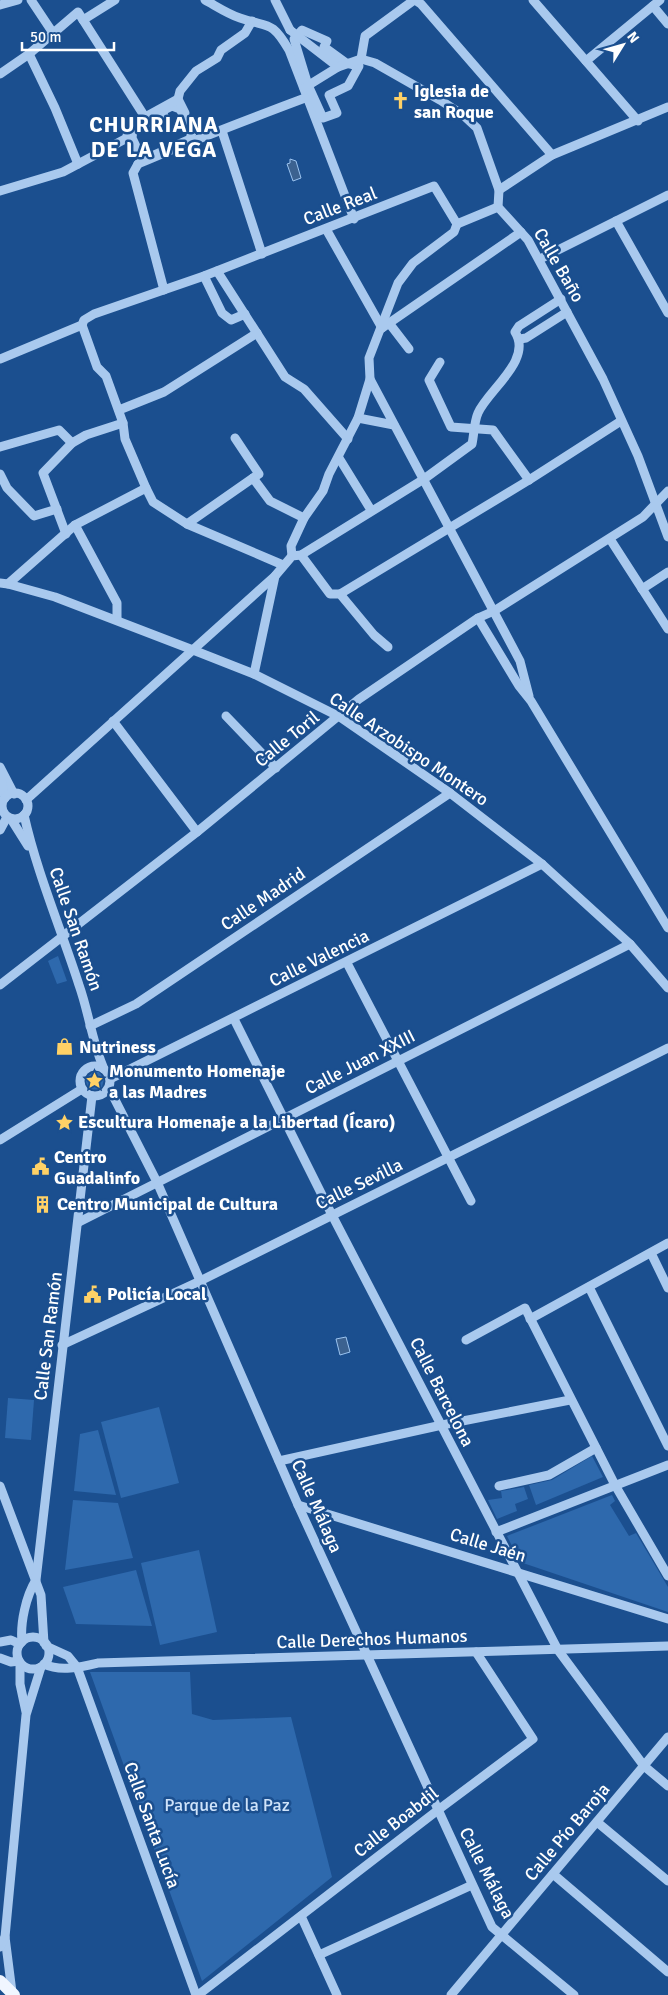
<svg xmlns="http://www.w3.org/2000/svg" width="668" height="1995" viewBox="0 0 668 1995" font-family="Signika,sans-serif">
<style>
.green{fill:#2e69ad}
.water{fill:#3c6290;stroke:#9cc4f0}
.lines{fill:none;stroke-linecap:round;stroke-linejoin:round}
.minor{stroke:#a9c9ee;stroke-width:9}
.major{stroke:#f0f6ff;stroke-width:12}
.labels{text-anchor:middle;stroke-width:5;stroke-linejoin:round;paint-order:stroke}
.poi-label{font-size:18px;font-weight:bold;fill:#fff;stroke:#1b4f8f;text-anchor:start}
.street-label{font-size:18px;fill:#fff;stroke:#1b4f8f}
.park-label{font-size:18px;fill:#cfe3fa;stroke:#1b4f8f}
.district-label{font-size:22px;font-weight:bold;letter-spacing:1px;fill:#fff;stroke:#1b4f8f}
</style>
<rect width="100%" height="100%" fill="#1b4f8f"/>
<g class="green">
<path d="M58 956 67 981 57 984 48 961Z"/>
<path d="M93 1072H99L104 1079 102 1087C94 1093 85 1088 86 1078Z"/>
<path d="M8 1398 34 1400 31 1440 5 1438Z"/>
<path d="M159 1407 179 1483 121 1498 101 1422Z"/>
<path d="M98 1430 116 1495 74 1491 80 1434Z"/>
<path d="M592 1456 603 1477 536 1505 529 1485 552 1480Z"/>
<path d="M524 1487 528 1499 515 1504 517 1511 497 1519 488 1500 502 1498 501 1491Z"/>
<path d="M612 1495 615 1501 610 1505 629 1536 636 1533 668 1587V1612L520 1562 507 1536Z"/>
<path d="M73 1500 118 1503 133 1558 65 1570Z"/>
<path d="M199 1550 217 1632 160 1645 141 1563Z"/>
<path d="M136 1570 152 1626 76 1624 63 1587Z"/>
<path d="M90 1672H190L192 1714 213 1720 291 1717 332 1877 202 1981Z"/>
</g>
<g class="water">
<path d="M290 159 296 161 301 178 293 181 287 164 290 163Z"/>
<path d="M346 1337 350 1352 340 1355 336 1339Z"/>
</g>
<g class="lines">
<g class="minor">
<path d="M31 0 53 33"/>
<path d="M205 0C216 6 228 14 240 18 268 28 271 19 289 50L354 219"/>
<path d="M275 0 290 30"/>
<path d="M415 0 421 4 552 155"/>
<path d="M533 0 638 121"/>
<path d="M0 5 18 0"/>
<path d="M653 6 668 24"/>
<path d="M83 20 115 0"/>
<path d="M290 30 338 67"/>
<path d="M302 30 327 41 324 47 346 63 359 66 348 86 329 95 337 113 323 118 308 85 294 39Z"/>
<path d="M29 54 55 108 78 164"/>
<path d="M361 59 365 36 414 0"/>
<path d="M586 61 660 0"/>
<path d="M0 74 29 54 78 12 145 117"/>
<path d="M304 88 338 67 361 59 375 63 440 100 463 115 477 128 499 190 498 207 528 240 603 379 638 456 668 537"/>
<path d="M178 99 180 91 196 71 217 58 221 50 245 33 252 21"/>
<path d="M172 106 180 109 192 132 190 139 147 158 140 155 132 138 133 130 164 116 162 111Z"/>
<path d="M222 131 262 254"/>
<path d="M127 136 129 126 178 99 185 113"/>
<path d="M138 164C193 140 249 119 305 98"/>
<path d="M138 164 133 173 164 290"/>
<path d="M499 190 552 155 668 107"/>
<path d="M0 191 63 172 127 138"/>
<path d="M616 221 668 313"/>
<path d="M457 224 498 207"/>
<path d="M326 229 382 328"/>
<path d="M540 259 668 195"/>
<path d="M217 271 285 377 304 389 348 439"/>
<path d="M204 276 222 313 231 320 245 314"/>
<path d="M389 323 409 349"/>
<path d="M82 325 97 367 106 376 123 423 125 439 146 488"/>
<path d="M382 328 521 232"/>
<path d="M520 339 526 338 567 312"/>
<path d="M0 359 82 325 84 320 94 314 204 276 434 186 457 224"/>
<path d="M440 362 429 380 451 427 493 430 529 480"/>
<path d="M370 379 520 661 529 696"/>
<path d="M119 410 164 392 257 333"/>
<path d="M358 418 394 425"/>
<path d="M235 438 259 474 253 478"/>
<path d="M0 447 59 430 72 443"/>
<path d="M339 458 371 510"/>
<path d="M0 474 7 488 34 516 57 509"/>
<path d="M187 524 253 478 270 501 304 518"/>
<path d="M75 525 117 603V620"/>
<path d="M66 534 43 473 72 443 86 435 123 423"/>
<path d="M610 539 668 629"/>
<path d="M301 555 330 594H340L374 635 388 647"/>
<path d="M292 556 291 546 304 518 323 491 329 474 358 418 370 379 369 358 398 283 413 263 454 232 457 224"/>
<path d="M0 583 8 584 55 597 193 650 254 674 340 717 450 793 542 864 630 944 668 988"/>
<path d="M8 584 75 525 146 488 153 502 187 524 283 565"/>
<path d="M642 589 668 572"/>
<path d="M340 594 529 480 621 421"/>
<path d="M478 618 519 686 531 701 668 928"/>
<path d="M254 674 275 576"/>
<path d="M226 716 276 768"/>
<path d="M113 721 197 832"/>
<path d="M0 767 14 794"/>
<path d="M0 774 5 798"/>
<circle cx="15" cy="806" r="13"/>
<path d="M26 800 275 576 292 556 301 555 424 479 472 444C474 435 474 422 478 413 488 390 533 360 515 332L519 326 561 299"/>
<path d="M24 815C37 873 61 929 79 985 89 1013 92 1042 104 1069"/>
<path d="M11 819 28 846"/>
<path d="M0 830 7 817"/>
<path d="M347 963 471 1201"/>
<path d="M0 985 197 832 359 699 478 618 494 611 643 517 668 491"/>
<path d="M234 1019 332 1215 558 1650 644 1766 668 1786"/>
<path d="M90 1026 136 1004 450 793"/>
<circle cx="95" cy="1081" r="15"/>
<path d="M110 1079 542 864"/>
<path d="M109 1088 157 1182 298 1505 492 1927 574 1995"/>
<path d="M0 1140 82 1089"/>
<path d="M79 1222 630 944"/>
<path d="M651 1253 668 1288"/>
<path d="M589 1287 668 1446"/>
<path d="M530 1319 668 1243"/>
<path d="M466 1340 525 1308 615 1485 668 1576"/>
<path d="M62 1345 200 1281 668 1048"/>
<path d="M279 1461 442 1425 570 1400"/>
<path d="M0 1486 41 1595 44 1643"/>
<path d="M499 1486 549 1475 596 1448"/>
<path d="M298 1505 668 1619"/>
<path d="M496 1532 668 1465"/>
<circle cx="33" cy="1653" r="16"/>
<path d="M0 1642 11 1640 20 1644"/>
<path d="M22 1642C20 1623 26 1596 36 1580L92 1096"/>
<path d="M46 1646 68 1656 77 1667 196 1995"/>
<path d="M0 1658 11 1662 19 1661"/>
<path d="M20 1663V1684L26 1712"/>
<path d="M44 1664C60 1672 81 1667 98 1663L668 1646"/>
<path d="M597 1822 668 1881"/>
<path d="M553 1874 668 1972"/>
<path d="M301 1916 337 1995"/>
<path d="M5 1937 12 1992"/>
<path d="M0 1947 5 1937 26 1715 41 1667"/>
<path d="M319 1955 472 1885"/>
<path d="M198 1995 438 1810 533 1739 476 1652"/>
<path d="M451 1995 668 1737"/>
</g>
<path class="major" d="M0 1981 14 1995"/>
</g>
<defs>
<symbol id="church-bare" viewBox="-9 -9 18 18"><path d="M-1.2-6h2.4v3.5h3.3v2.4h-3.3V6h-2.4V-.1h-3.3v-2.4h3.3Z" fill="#ffd166" stroke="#1b4f8f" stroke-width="2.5" paint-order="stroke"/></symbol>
<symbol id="shop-bare" viewBox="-9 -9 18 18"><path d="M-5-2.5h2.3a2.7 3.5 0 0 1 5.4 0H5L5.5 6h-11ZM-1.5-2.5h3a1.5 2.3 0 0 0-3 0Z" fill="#ffd166" stroke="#1b4f8f" stroke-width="2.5" paint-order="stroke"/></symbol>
<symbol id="sight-bare" viewBox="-9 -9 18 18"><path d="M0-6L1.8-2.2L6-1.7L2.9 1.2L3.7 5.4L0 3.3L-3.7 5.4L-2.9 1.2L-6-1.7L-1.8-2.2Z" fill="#ffd166" stroke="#1b4f8f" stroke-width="2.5" paint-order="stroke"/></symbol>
<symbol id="civic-bare" viewBox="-9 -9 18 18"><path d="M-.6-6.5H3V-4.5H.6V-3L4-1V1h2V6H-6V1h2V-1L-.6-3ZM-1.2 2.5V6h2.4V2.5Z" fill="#ffd166" stroke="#1b4f8f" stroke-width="2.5" paint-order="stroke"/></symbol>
<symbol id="building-bare" viewBox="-9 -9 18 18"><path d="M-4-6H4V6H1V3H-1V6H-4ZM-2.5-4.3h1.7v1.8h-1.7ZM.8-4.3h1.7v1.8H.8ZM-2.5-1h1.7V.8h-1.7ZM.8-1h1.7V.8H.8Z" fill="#ffd166" stroke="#1b4f8f" stroke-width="2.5" paint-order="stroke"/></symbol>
</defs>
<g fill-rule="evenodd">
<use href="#church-bare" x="388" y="88" width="25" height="25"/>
<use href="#shop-bare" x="52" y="1034" width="25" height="25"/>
<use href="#sight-bare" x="82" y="1068" width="25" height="25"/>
<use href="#sight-bare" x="52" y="1110" width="25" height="25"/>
<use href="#civic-bare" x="28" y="1154" width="25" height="25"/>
<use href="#building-bare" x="30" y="1192" width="25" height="25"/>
<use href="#civic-bare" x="80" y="1282" width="25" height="25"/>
</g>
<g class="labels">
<g class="poi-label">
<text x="414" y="97">Iglesia de<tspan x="414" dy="21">san Roque</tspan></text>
<text x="79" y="1053">Nutriness</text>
<text x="109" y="1077">Monumento Homenaje<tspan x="109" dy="21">a las Madres</tspan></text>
<text x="78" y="1128">Escultura Homenaje a la Libertad (Ícaro)</text>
<text x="54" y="1163">Centro<tspan x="54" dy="21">Guadalinfo</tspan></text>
<text x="57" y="1210">Centro Municipal de Cultura</text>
<text x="107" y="1300">Policía Local</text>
</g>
<g class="street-label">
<text transform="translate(340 206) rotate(-21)" y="6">Calle Real</text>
<text transform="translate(559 265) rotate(60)" y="6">Calle Baño</text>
<text transform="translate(287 739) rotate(-39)" y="6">Calle Toril</text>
<text transform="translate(409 749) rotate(34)" y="6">Calle Arzobispo Montero</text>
<text transform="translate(263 899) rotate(-34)" y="6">Calle Madrid</text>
<text transform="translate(76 929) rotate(71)" y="6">Calle San Ramón</text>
<text transform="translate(319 958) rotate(-26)" y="6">Calle Valencia</text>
<text transform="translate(360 1062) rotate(-27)" y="6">Calle Juan XXIII</text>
<text transform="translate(359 1184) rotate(-26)" y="6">Calle Sevilla</text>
<text transform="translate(48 1336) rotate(-83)" y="6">Calle San Ramón</text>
<text transform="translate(442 1392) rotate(63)" y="6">Calle Barcelona</text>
<text transform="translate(317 1506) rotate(66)" y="6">Calle Málaga</text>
<text transform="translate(488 1545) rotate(17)" y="6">Calle Jaén</text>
<text transform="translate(372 1639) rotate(-2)" y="6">Calle Derechos Humanos</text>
<text transform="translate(396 1822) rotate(-38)" y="6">Calle Boabdil</text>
<text transform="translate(152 1825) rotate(70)" y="6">Calle Santa Lucía</text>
<text transform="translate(567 1832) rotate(-50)" y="6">Calle Pío Baroja</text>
<text transform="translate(487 1873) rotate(63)" y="6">Calle Málaga</text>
</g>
<g class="park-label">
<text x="227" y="1811">Parque de la Paz</text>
</g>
<g class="district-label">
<text x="154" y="132">CHURRIANA<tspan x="154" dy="25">DE LA VEGA</tspan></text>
</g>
</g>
<g transform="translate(623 45) rotate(53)" stroke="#1b4f8f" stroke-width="4" paint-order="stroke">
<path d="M0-4L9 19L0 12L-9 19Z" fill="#ffffff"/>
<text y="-8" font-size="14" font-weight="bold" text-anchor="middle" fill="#ffffff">N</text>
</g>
<path d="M22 42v8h92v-8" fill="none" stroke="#ffffff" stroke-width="2.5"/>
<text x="30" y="42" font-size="15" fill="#ffffff" stroke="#1b4f8f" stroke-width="4" paint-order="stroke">50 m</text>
</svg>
